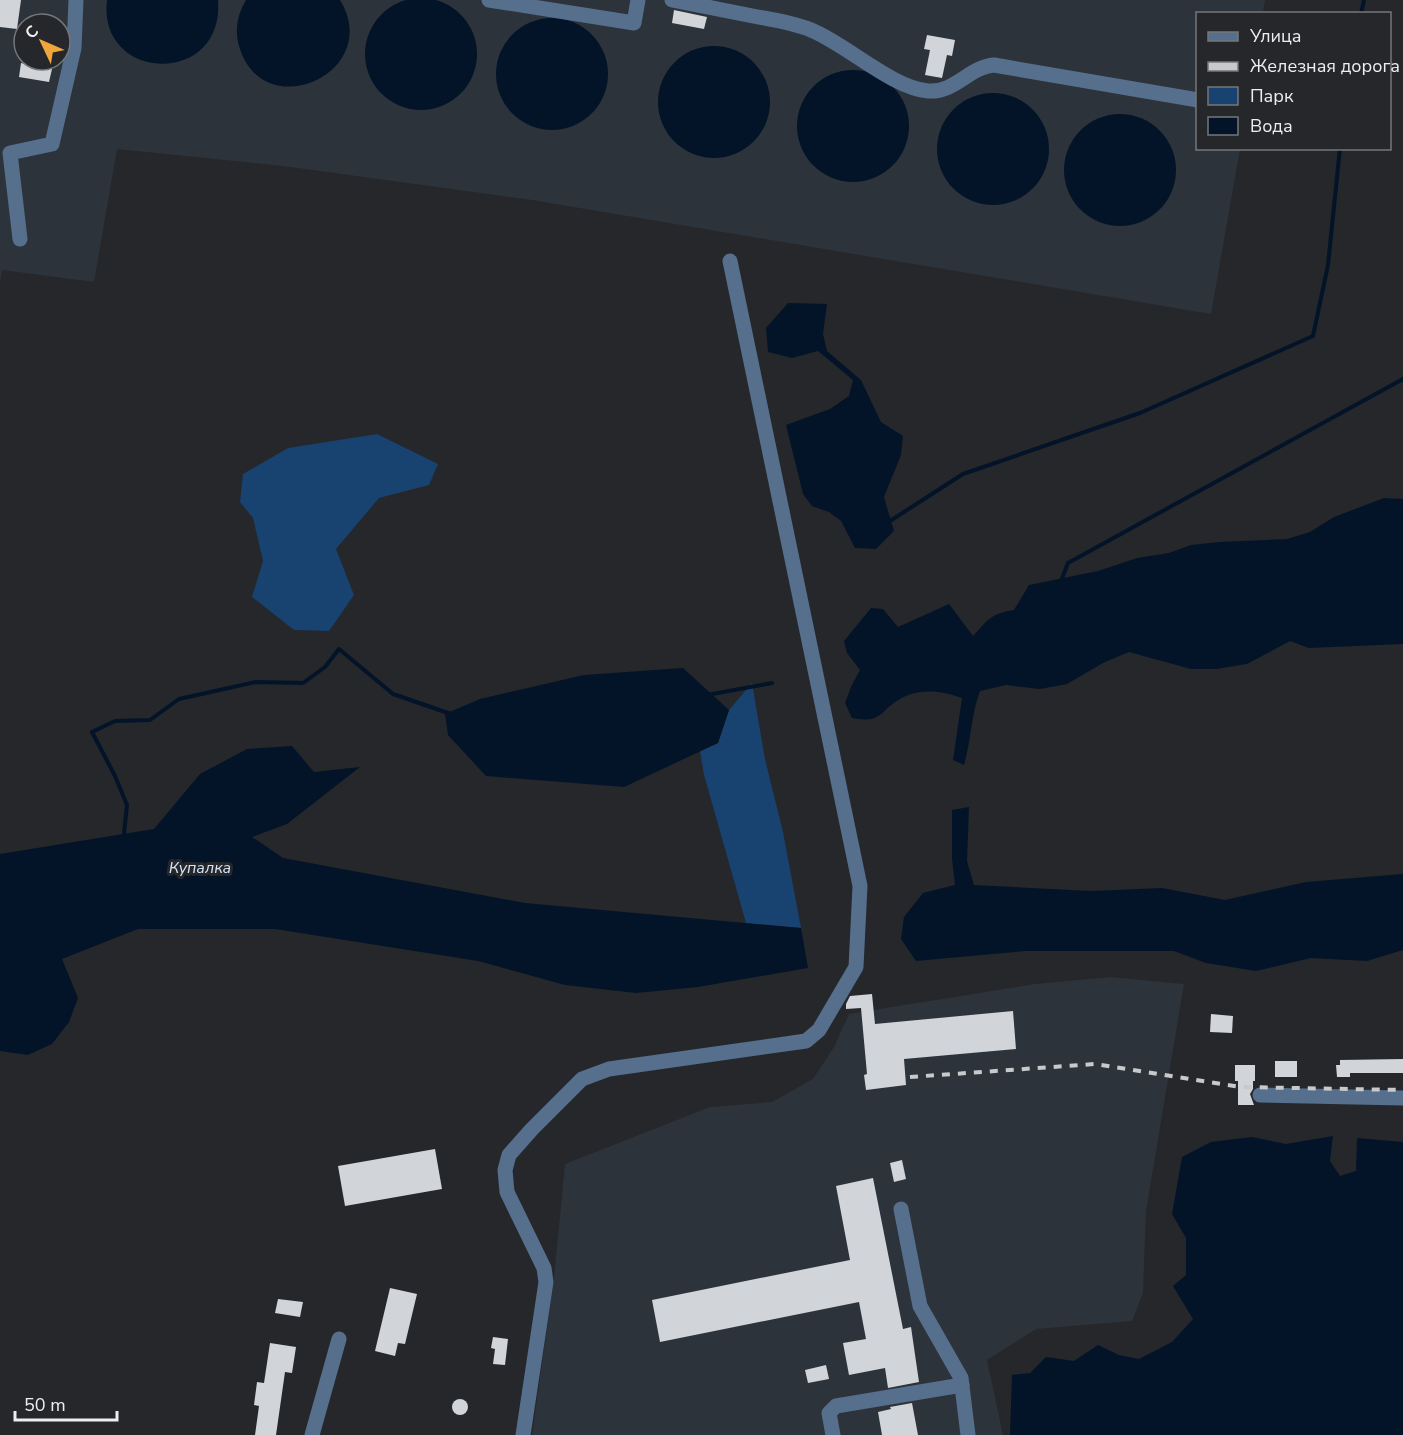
<svg xmlns="http://www.w3.org/2000/svg" width="1403" height="1435" viewBox="0 0 1403 1435" font-family="'Nunito Sans',sans-serif">
<style>
.built{fill:#2c333b;fill-rule:evenodd}
.green{fill:#18426f}
.water{fill:#031428}
.lines{fill:none;stroke-linecap:round;stroke-linejoin:round}
.stream{stroke:#031428;stroke-width:4}
.building{fill:#d1d4d8}
.minor{stroke:#566f8d;stroke-width:15}
.rail{stroke:#c7c9cb;stroke-width:4;stroke-dasharray:8 8;stroke-linecap:butt}
.labels{text-anchor:middle;stroke-width:6;stroke-linejoin:round;paint-order:stroke}
.water-label{font-size:16px;font-style:italic;fill:#d5e5f7;stroke:#25272b}
</style>
<rect width="100%" height="100%" fill="#25272b"/>
<g class="built">
<path d="M0 0H1265L1263 13 1198 14V148L1240 149 1211 314 532 200 283 166 117 149 94 282 2 270 0 283ZM24 24H60V60H24Z"/>
<path d="M1111 977 1184 984 1146 1211 1143 1293 1132 1321 1036 1329 987 1360 1003 1435H532L554 1278 565 1164 710 1107 772 1102 813 1079 834 1047 849 1014 1035 984Z"/>
</g>
<g class="green">
<path d="M377 434 438 464 429 485 379 498 336 549 354 595 329 631 294 630 252 597 263 561 253 518 240 502 243 474 288 448Z"/>
<path d="M752 683 765 759 783 832 801 928 746 923 704 775 700 751 718 743 729 710Z"/>
</g>
<g class="water">
<circle cx="421" cy="54" r="56"/>
<path d="M107 0H218C225 87 97 83 107 0Z"/>
<path d="M246 0H340C384 72 265 126 240 49 234 32 237 15 246 0Z"/>
<circle cx="552" cy="74" r="56"/>
<circle cx="714" cy="102" r="56"/>
<circle cx="853" cy="126" r="56"/>
<circle cx="993" cy="149" r="56"/>
<circle cx="1120" cy="170" r="56"/>
<path d="M788 303 827 304 823 334 827 351 861 380 881 422 903 436 901 455 884 497 894 531 876 549 855 548 841 521 829 512 812 506 803 494 786 425 830 409 849 396 853 380 818 351 792 358 768 352 766 328Z"/>
<path d="M1384 498 1403 499V644L1309 648 1290 641 1247 664 1216 669H1191L1129 652 1103 663 1067 684 1040 689 1006 685 980 691C971 715 971 741 964 765L953 760 962 698C940 690 914 687 894 703 886 708 881 717 871 719 865 720 857 719 852 718L845 703 851 687 860 670 847 653 844 641 871 608 883 609 898 627 949 604 973 636C989 619 990 614 1014 610L1029 585 1098 571 1137 558 1169 553 1191 545 1219 542 1287 539 1310 532 1334 517Z"/>
<path d="M683 668 729 710 718 743 624 787 486 776 448 735 445 714 480 699 584 675Z"/>
<path d="M292 746 314 772 360 767 287 824 252 837 283 858 525 903 801 928 808 968 698 987 636 993 565 985 478 961 275 929H138L62 959 78 998 69 1022 52 1044 28 1055 0 1051V854L154 829 200 774 247 749Z"/>
<path d="M969 807 967 861 974 885 1091 891 1162 888 1225 900 1306 882 1403 874V950L1367 961 1311 958 1256 971 1206 963 1174 951H1025L916 961 901 939 904 917 923 893 955 885 952 859V810Z"/>
<path d="M1333 1136 1330 1161 1340 1176 1356 1171 1357 1138 1403 1142V1435H1010L1012 1375 1030 1373 1046 1357 1074 1361 1098 1345 1119 1355 1139 1359 1172 1342 1193 1319 1173 1286 1186 1275V1238L1172 1214 1182 1157 1211 1142 1252 1137 1286 1144Z"/>
</g>
<g class="lines">
<g class="stream">
<path d="M1361 14 1364 0"/>
<path d="M890 521 963 474 1140 413 1313 336 1328 265 1340 148"/>
<path d="M1061 581 1068 563 1403 379"/>
<path d="M707 695 772 683"/>
<path d="M124 834 127 805 115 776 92 732 115 721 150 720 179 699 256 682 303 683 325 667 339 649 393 694 451 714"/>
</g>
</g>
<g class="building">
<path d="M0 0H21L17 29 0 27Z"/>
<path d="M674 10 707 17 704 29 672 23Z"/>
<path d="M927 35 955 40 952 56 947 55 942 78 925 75 930 50 924 49Z"/>
<path d="M21 63 52 69 49 82 19 77Z"/>
<path d="M872 994 875 1024 1013 1011 1016 1049 904 1059 906 1085 866 1090 864 1075 867 1074 861 1008 846 1009V1004L850 996Z"/>
<path d="M1211 1014 1233 1016 1232 1033 1210 1032Z"/>
<path d="M1403 1059V1073H1350V1077H1337L1336 1065H1340V1060Z"/>
<rect x="1275" y="1061" width="22" height="16"/>
<path d="M1235 1065H1255V1081H1253V1089L1250 1094 1254 1105H1238V1081H1235Z"/>
<path d="M435 1149 442 1189 345 1206 338 1166Z"/>
<path d="M902 1160 906 1179 894 1182 890 1163Z"/>
<path d="M873 1178 903 1329 911 1327 919 1382 888 1388 885 1368 849 1375 843 1343 866 1339 859 1302 660 1342 652 1300 850 1260 836 1186Z"/>
<path d="M390 1288 417 1294 405 1344 398 1343 395 1356 375 1351Z"/>
<path d="M278 1299 303 1302 300 1317 275 1313Z"/>
<path d="M493 1337 508 1339 505 1365 493 1364 495 1349 491 1348Z"/>
<path d="M270 1343 296 1347 292 1373 285 1372 276 1435H255L259 1406 254 1405 257 1382 264 1383Z"/>
<path d="M826 1365 829 1379 808 1383 805 1370Z"/>
<circle cx="460" cy="1407" r="8"/>
<path d="M912 1403 918 1435H882L878 1412 891 1409 890 1407Z"/>
</g>
<g class="lines">
<g class="minor">
<path d="M489 0 634 23 638 0"/>
<path d="M672 0C701 6 729 11 758 17 775 20 794 23 811 30 846 44 892 88 928 91 955 93 969 67 994 65L1198 100"/>
<path d="M20 239 10 153 52 144 74 48 76 0"/>
<path d="M1260 1095 1403 1098"/>
<path d="M901 1209 920 1306 961 1378 968 1435"/>
<path d="M312 1435 339 1339"/>
<path d="M523 1435 546 1282 544 1268 507 1192 505 1170 509 1155 532 1129 582 1079 609 1069 806 1041 819 1030 856 967 860 886 730 261"/>
<path d="M833 1435 829 1413 836 1406 962 1385"/>
</g>
<path class="rail" d="M910 1077 1095 1064 1240 1087 1403 1090"/>
</g>
<g class="labels">
<g class="water-label">
<text x="200" y="873">Купалка</text>
</g>
</g>
<rect x="1196" y="12" width="195" height="138" fill="#25272b" stroke="#75777a" stroke-width="1.5"/>
<rect x="1208" y="32" width="30" height="9" fill="#566f8d" stroke="#75777a" stroke-width="1.5"/>
<text x="1250" y="42" font-size="18" fill="#eceef0">Улица</text>
<rect x="1208" y="62" width="30" height="9" fill="#c7c9cb" stroke="#75777a" stroke-width="1.5"/>
<text x="1250" y="72" font-size="18" fill="#eceef0">Железная дорога</text>
<rect x="1208" y="87" width="30" height="18" fill="#18426f" stroke="#75777a" stroke-width="1.5"/>
<text x="1250" y="102" font-size="18" fill="#eceef0">Парк</text>
<rect x="1208" y="117" width="30" height="18" fill="#031428" stroke="#75777a" stroke-width="1.5"/>
<text x="1250" y="132" font-size="18" fill="#eceef0">Вода</text>
<g transform="translate(42 42) rotate(314)"><circle r="28" fill="#25272b" stroke="#75777a" stroke-width="1.5"/>
<path d="M0-4.5L10 22L0 15L-10 22Z" fill="#efa73d"/>
<text y="-9" font-size="16" font-weight="bold" text-anchor="middle" fill="#eceef0">С</text>
</g>
<path d="M15 1411v9h102v-9" fill="none" stroke="#eceef0" stroke-width="3"/>
<text x="24" y="1411" font-size="18" fill="#eceef0" stroke="#25272b" stroke-width="4.5" paint-order="stroke">50 m</text>
</svg>
